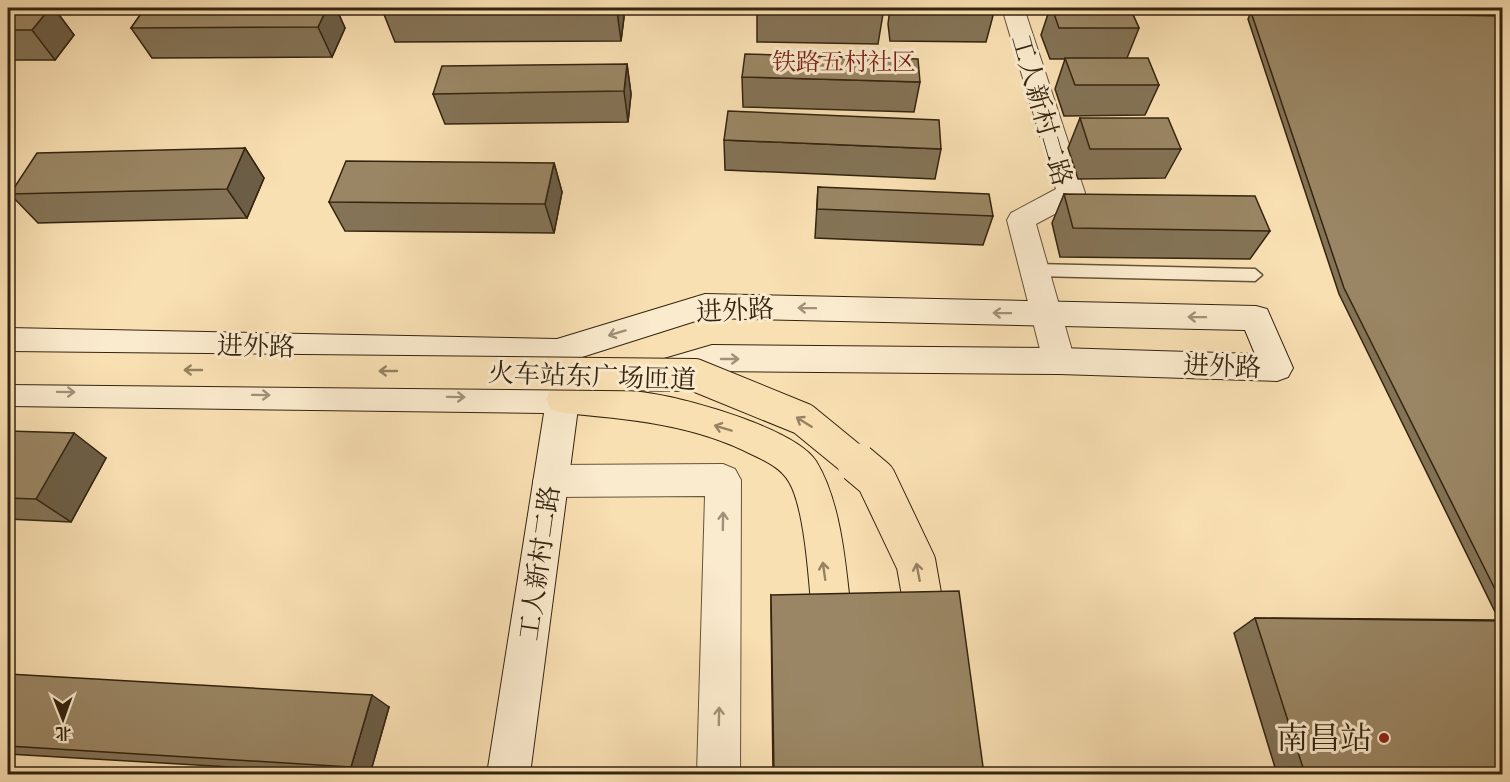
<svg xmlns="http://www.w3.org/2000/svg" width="1510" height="782" viewBox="0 0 1510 782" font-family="'IM FELL DW Pica','Noto Serif SC',serif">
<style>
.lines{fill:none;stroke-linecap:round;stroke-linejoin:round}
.lane-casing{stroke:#655338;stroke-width:3}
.street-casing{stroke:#655338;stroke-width:2}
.secondary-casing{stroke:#34240f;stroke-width:2}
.highway-casing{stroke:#34240f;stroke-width:2}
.lane{fill:#fbebce;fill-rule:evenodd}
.street{fill:#fbebce;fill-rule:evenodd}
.secondary{fill:#fbebce;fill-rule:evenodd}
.highway{fill:#f9e0b3;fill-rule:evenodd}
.rail{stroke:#34240f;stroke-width:4;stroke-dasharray:8 8;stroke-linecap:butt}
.highway-bridge-far1-casing{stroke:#34240f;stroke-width:34;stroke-linecap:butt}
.highway-bridge-casing{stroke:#34240f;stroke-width:41;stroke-linecap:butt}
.highway-bridge-far1{stroke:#f9e0b3;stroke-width:32}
.highway-bridge{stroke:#f9e0b3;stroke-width:39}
.wall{fill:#847356;stroke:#34240f;stroke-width:1.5}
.shaded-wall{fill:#6c5e46;stroke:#34240f;stroke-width:1.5}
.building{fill:#9a8664;stroke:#34240f;stroke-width:1.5}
.oneway{stroke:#a19178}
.oneway2{stroke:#968261}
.poi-dot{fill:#8f2418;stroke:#fbebce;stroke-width:2}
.labels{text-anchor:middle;stroke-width:6;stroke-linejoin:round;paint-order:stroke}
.far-quarter-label{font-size:24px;fill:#7a1f14;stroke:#fbebce}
.street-label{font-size:26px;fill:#34240f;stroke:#fbebce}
.near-poi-label{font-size:32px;fill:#34240f;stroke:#fbebce;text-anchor:end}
</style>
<rect width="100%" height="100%" fill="#f9e0b3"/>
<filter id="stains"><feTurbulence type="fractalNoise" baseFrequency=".00333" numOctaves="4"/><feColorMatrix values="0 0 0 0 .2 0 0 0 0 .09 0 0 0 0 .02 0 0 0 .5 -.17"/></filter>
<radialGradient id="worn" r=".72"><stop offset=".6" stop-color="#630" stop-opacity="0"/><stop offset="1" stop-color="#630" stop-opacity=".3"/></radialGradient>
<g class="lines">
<defs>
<path id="lane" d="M1034 264 1255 269 1262 275 1255 281 1034 276 1027 270Z"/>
<g id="street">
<path d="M1002 8H1024L1085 193 1081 200 1036 224 1075 361 1070 370 1059 374 1048 370 1043 361 1007 220 1011 213 1056 189Z"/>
<path d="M723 464 735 469 741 480 740 774H697L705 496 551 497 538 492 533 481 538 470 551 465Z"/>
</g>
<path id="secondary" d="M705 294 1256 306 1267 309 1293 368 1288 377 1277 381 1059 374 712 371 658 386 647 382 642 373 647 364 712 345 1059 348 1255 354 1245 330 705 318 560 364 572 368 577 381 591 377 603 381 608 391 603 401 578 408 530 774H487L544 413 8 406V378L545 385 544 377 548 368 556 365 8 354V328L557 339Z"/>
<path id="highway" d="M563 385C593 388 624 389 654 394 692 400 795 429 816 461 845 508 847 586 854 639L848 653 834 659 820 653 814 639C810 601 807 512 789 482 782 469 766 461 753 455 693 424 629 419 563 413L551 409 546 399 551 389Z"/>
</defs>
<use href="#lane" class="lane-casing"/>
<use href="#street" class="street-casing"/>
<use href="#secondary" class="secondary-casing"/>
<use href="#highway" class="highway-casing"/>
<use href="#lane" class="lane"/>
<use href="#street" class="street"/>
<use href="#secondary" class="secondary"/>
<use href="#highway" class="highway"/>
<path class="rail" d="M1363 8 1376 30"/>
<defs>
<path id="highway-bridge-far1" d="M8 368 695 375 803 419 858 464"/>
<path id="highway-bridge" d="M857 463 876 479 916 563 929 637"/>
</defs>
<use href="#highway-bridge-far1" class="highway-bridge-far1-casing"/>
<use href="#highway-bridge" class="highway-bridge-casing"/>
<use href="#highway-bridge-far1" class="highway-bridge-far1"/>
<use href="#highway-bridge" class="highway-bridge"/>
</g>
<g class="wall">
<path d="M8 8H54L74 35 55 60H8Z"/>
<path d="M145 8H336L345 28 332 57 152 58 131 28Z"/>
<path d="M623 8 624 17 621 41 395 42 383 12Z"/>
<path d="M757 8 883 14 878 44 757 42Z"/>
<path d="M890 8H993L994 12 986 42 890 41 888 24Z"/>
<path d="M1034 8H1130L1139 28 1127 58 1159 85 1145 115 1064 116 1055 89 1065 59H1050L1041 35 1050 8Z"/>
<path d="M1251 12 1503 16V774H1277L1234 633 1255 618 1499 620 1339 294 1248 19Z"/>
<path d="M627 64 631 94 628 122 445 124 433 94Z"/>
<path d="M742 77 920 82 914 112 743 107Z"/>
<path d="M1080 118 1181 149 1165 178 1078 179 1068 148Z"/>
<path d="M724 140 941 149 935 179 725 170Z"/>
<path d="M245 148 264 178 247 218 38 223 10 194Z"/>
<path d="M554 163 562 192 554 233 345 231 329 202Z"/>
<path d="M818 187 993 216 983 245 815 238Z"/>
<path d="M1064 194 1270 231 1250 259 1060 257 1052 223Z"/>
<path d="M8 431 106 458 71 522 8 519Z"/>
<path d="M771 595 984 774H773L771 610Z"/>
<path d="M8 674 389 707 370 774H352L8 754Z"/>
</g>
<g class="shaded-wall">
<path d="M50 8H54L74 35 55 60 32 30Z"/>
<path d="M327 8H336L345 28 332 57 318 27Z"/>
<path d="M617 8H623L624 17 621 41 617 11Z"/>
<path d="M627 64 631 94 628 122 624 91Z"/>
<path d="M245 148 264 178 247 218 227 189Z"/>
<path d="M554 163 562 192 554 233 545 204Z"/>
<path d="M74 433 106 458 71 522 36 499Z"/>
<path d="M372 695 389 707 370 774H367L351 767Z"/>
</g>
<g class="building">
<path d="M8 8H50L32 30H8Z"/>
<path d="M145 8H327L318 27 131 28Z"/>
<path d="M385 8H617V11L383 12Z"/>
<path d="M757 8H882L883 14 757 12Z"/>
<path d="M894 8H993L994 12 894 11Z"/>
<path d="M1052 8H1130L1139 28H1059Z"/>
<path d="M1251 12 1503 16V605L1344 288Z"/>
<path d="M745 54 918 59 920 82 742 77Z"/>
<path d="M1065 58H1148L1159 85H1075Z"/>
<path d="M627 64 624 91 433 94 442 66Z"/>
<path d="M728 111 939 120 941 149 724 140Z"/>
<path d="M1080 118H1168L1181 149H1090Z"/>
<path d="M245 148 227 189 10 194 37 153Z"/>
<path d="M346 161 554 163 545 204 329 202Z"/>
<path d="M818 187 989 194 993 216 817 209Z"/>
<path d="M1064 194 1255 196 1270 231 1073 228Z"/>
<path d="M8 431 74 433 36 499 8 498Z"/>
<path d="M959 591 984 774H774L771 595Z"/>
<path d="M1255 618 1503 621V774H1305Z"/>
<path d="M8 674 372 695 351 767 8 746Z"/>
</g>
<defs><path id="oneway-shaft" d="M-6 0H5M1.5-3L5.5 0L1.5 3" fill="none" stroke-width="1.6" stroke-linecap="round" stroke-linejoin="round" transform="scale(1.5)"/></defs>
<g class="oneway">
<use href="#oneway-shaft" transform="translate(807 308) rotate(-179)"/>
<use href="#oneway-shaft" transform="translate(1002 313) rotate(-179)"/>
<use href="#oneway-shaft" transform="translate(1197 317) rotate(-179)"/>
<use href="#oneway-shaft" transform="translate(617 333) rotate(163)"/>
<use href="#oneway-shaft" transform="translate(730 359)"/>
<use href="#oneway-shaft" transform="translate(66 392) rotate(1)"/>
<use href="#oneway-shaft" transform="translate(261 395) rotate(1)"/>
<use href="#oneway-shaft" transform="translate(456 397) rotate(1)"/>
<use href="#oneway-shaft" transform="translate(723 521) rotate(-89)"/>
<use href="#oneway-shaft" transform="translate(719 716) rotate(-89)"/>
</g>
<g class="oneway2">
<use href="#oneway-shaft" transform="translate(193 370) rotate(-180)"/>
<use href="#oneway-shaft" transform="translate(388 371) rotate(-180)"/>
<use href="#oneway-shaft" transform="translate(804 422) rotate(-148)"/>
<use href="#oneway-shaft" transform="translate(723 428) rotate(-163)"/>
<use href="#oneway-shaft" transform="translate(824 571) rotate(-98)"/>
<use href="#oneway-shaft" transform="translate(918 572) rotate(-101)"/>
</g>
<circle class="poi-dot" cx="1384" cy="738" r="6"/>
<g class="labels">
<g class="far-quarter-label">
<text x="844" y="70">铁路五村社区</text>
</g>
<g class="street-label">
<text transform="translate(1042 110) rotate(74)" y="9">工人新村二路</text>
<text transform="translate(735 310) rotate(-3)" y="9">进外路</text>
<text transform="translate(256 346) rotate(1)" y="9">进外路</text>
<text transform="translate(1222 366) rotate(2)" y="9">进外路</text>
<text transform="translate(592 376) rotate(2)" y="9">火车站东广场匝道</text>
<text transform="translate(539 563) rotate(-82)" y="9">工人新村二路</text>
</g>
<g class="near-poi-label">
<text x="1372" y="749">南昌站</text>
</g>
</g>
<rect width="1510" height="782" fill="none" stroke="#f9e0b3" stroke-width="30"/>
<rect x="9" y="9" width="1492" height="764" fill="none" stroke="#34240f" stroke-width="3"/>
<rect x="15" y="15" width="1480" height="752" fill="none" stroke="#34240f" stroke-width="1.5"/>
<g transform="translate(63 719) rotate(179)" stroke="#fbebce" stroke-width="4.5" paint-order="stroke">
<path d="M0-4.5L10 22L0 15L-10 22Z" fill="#34240f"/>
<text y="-9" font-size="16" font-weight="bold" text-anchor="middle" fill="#34240f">北</text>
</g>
<rect width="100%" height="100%" filter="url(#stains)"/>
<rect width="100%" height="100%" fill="url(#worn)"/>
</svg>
